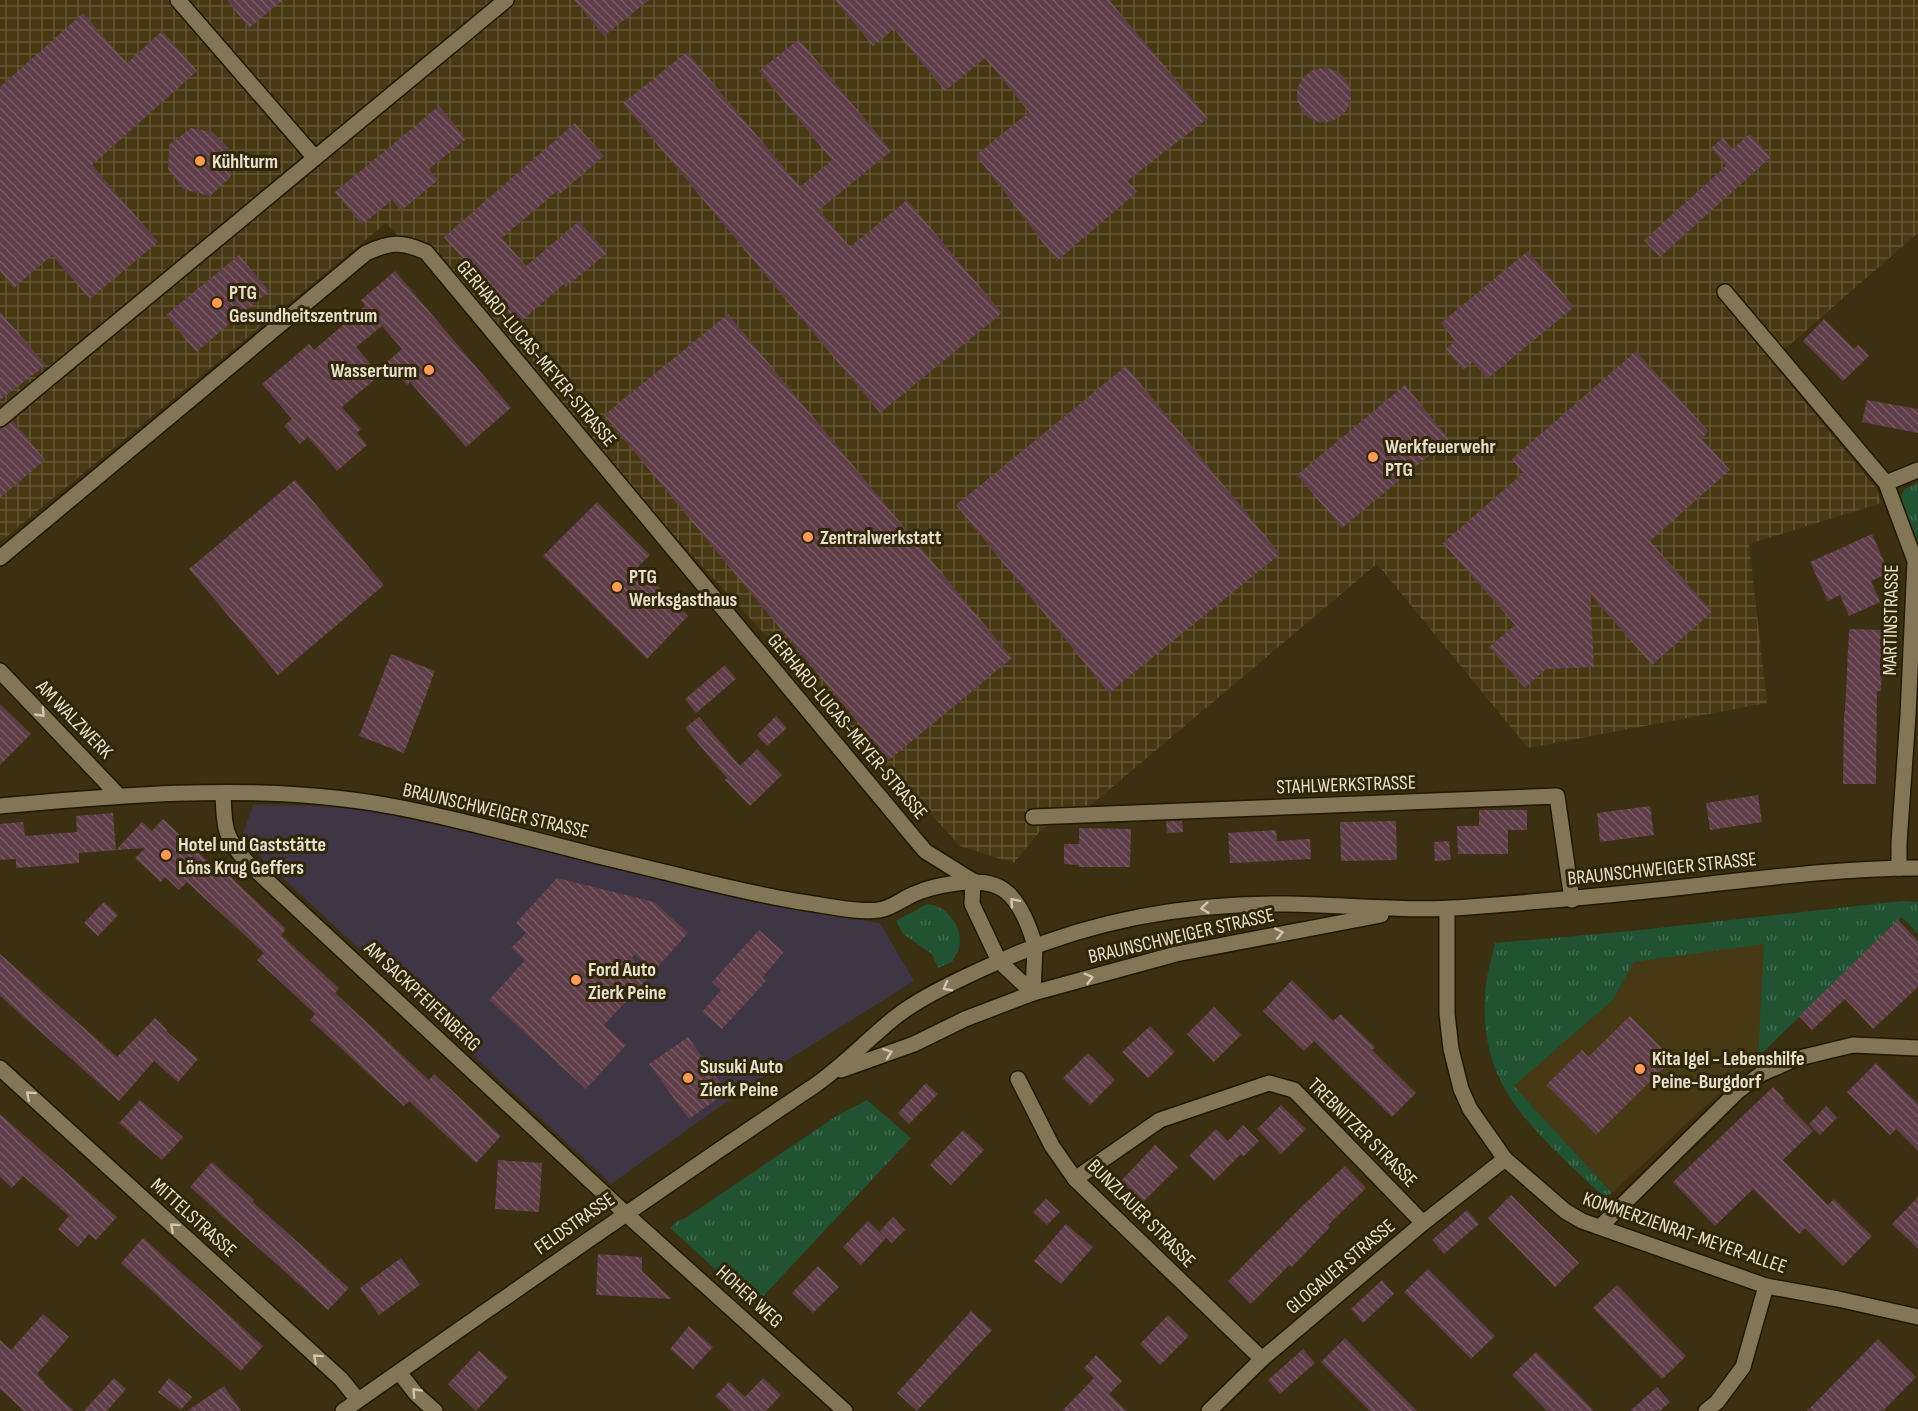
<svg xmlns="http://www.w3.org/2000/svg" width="1918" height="1411" viewBox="0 0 1918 1411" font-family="'Sofia Sans Condensed',sans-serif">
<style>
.commercial{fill:#3e3545}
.industrial{fill:url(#industrial-grid)}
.built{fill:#473913}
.grass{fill:url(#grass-tufts)}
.building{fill:url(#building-back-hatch)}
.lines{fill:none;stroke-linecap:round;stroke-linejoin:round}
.minor-casing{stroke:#221800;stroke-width:18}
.tertiary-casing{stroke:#221800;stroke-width:18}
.minor{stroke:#827656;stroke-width:15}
.tertiary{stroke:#827656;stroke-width:15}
.oneway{stroke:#cec6b1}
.poi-dot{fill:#fe9c57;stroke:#312607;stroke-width:2}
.labels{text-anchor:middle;stroke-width:6;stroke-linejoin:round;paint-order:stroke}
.poi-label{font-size:20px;font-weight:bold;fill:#e7e0cf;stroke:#312607;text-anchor:start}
.street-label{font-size:20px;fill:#e7e0cf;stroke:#312607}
</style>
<defs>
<pattern id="industrial-grid" width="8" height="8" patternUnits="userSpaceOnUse" patternTransform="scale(1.5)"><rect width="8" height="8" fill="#473913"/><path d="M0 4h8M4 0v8" fill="none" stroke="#625534"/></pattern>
<pattern id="grass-tufts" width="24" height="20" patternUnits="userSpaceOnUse" patternTransform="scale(1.5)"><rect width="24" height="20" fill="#215232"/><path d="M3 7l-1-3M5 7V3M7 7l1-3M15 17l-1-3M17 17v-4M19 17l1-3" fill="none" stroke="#416b4f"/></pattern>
<pattern id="building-back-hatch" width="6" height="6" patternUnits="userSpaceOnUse" patternTransform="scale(1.5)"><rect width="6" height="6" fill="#5f3e49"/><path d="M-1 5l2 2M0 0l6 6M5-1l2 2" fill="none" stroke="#765a62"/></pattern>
</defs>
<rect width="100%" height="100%" fill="#3b3012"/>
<path class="commercial" d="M253 805 344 806 415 818 651 878 802 911 880 923 914 981 767 1073 611 1184 241 839Z"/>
<path class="industrial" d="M0 0H1918V233L1771 361 1876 488 1881 503 1749 544 1767 703 1528 748 1377 564 1092 804 1041 830 1014 863 960 846 386 223 0 542Z"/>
<path class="built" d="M1765 943 1758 1057 1612 1193 1514 1086 1613 1000 1634 962Z"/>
<g class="grass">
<path d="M1918 483V542L1900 497 1905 489Z"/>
<path d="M1902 901 1918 902V934L1902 917 1758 1057 1764 944 1634 962 1613 1000 1514 1086 1612 1193 1605 1196 1594 1188C1529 1125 1475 1084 1486 983 1488 970 1492 956 1495 943L1631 931Z"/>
<path d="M927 904C947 905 964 928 959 948 957 953 954 958 952 962L938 968 932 954 903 934 896 921Z"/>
<path d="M867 1100 911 1138 755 1305 670 1228 679 1220 684 1219 838 1115Z"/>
</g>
<g class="building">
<path d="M227 0H283L249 28Z"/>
<path d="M574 0H649L604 36Z"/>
<path d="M835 0H1109L1208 118 1127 181 1137 192 1057 261 976 155 1029 112 985 58 945 91 894 29 873 46Z"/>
<path d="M83 13 127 63 162 31 197 71 92 165 158 242 90 299 52 255 14 288 0 271V87Z"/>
<path d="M799 39 891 151 819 210 850 247 907 200 1002 313 880 413 623 103 687 52 800 187 832 160 759 71Z"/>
<circle cx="1324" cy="95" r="27"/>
<path d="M439 106 466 139 429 169 438 180 401 211 392 200 362 225 335 192Z"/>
<path d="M575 123 604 156 560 194 557 191 502 238 526 266 579 221 607 253 566 287 564 284 518 324 444 237Z"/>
<path d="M191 128 212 132 234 154 230 178 210 196 183 189 168 169 169 145Z"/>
<path d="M1750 134 1771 157 1660 257 1644 240 1726 166 1711 148 1723 138 1732 149Z"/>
<path d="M1528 251 1574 307 1487 379 1473 362 1463 370 1446 349 1455 341 1441 323Z"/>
<path d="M239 255 269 291 196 352 166 315Z"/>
<path d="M395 271 511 408 466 447 410 382 407 385 387 362 402 349 382 326 356 347 380 375 342 407 361 429 357 433 367 445 337 471 308 437 300 444 284 426 292 419 262 384 309 344 314 350 365 306 361 300Z"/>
<path d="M0 312 46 365 0 400Z"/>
<path d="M728 314 1012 658 889 760 604 415Z"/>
<path d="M1824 319 1854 349 1858 345 1869 356 1843 381 1803 341Z"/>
<path d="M1636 351 1708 431 1702 439 1730 470 1650 541 1712 612 1652 665 1590 594 1594 667 1546 669 1525 688 1489 647 1515 625 1443 543 1523 473 1512 459Z"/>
<path d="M1126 366 1280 554 1109 693 956 505Z"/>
<path d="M1405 385 1449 439 1342 528 1297 475Z"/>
<path d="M1867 400 1918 409V433L1862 422Z"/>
<path d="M13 421 45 460 0 498V429Z"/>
<path d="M295 480 384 585 278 675 189 569Z"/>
<path d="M597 502 650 555 638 567 688 616 647 659 543 556Z"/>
<path d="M1872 534 1889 573 1871 581 1880 602 1849 616 1840 595 1828 601 1810 562Z"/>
<path d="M1849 629 1884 630 1881 691H1877L1876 784H1843L1844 712H1845Z"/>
<path d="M391 654 435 671 404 753 359 736Z"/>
<path d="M725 665 736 679 696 713 685 699Z"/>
<path d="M0 704 31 734 0 765Z"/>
<path d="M776 716 787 728 767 746 757 735Z"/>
<path d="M699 717 740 766 757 749 782 775 750 806 725 780 727 778 685 728Z"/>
<path d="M1758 795 1762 822 1710 830 1706 803Z"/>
<path d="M1650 806 1654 835 1600 842 1597 813Z"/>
<path d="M1479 810H1527V830H1508V854H1458L1457 826H1479Z"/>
<path d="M113 813 116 850 142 822 152 831 163 819 219 872 222 869 286 929 281 935 339 988 335 993 429 1080 434 1074 501 1136 476 1163 409 1101 404 1106 310 1020 315 1014 257 960 264 953 187 882 179 890 165 877 161 882 135 858 145 848 79 853V863L16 868V859L0 860V824L23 822 25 836 77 832 76 816Z"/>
<path d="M1166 821H1182L1183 832 1167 833Z"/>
<path d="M1396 821 1397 860 1341 861 1340 822Z"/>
<path d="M1079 828 1131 829 1130 867H1078L1079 865 1064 864V844H1079Z"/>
<path d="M1276 830 1277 841 1310 839 1311 859 1230 863 1228 833Z"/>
<path d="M1449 841 1451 860 1435 861 1434 842Z"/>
<path d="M557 878 654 902 688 933 654 971 635 955 632 957 647 979 604 1025 626 1045 586 1089 489 1000 525 960 511 948 526 933 516 923Z"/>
<path d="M104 902 118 915 98 936 84 923Z"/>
<path d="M1898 920 1918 941V987L1873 1029 1845 999 1812 1030 1799 1016Z"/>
<path d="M759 930 784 952 762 978 766 981 722 1029 702 1012 721 990 712 982Z"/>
<path d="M0 954 117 1057 155 1018 167 1030 166 1031 198 1059 178 1082 154 1061 119 1101 0 996Z"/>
<path d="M1292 980 1333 1021 1341 1014 1375 1047 1372 1050 1416 1093 1392 1117 1314 1041 1304 1051 1263 1011Z"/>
<path d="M1214 1007 1241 1035 1214 1062 1187 1034Z"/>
<path d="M1630 1016 1673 1059 1596 1135 1546 1085 1582 1050 1588 1057Z"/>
<path d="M1150 1026 1175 1052 1148 1078 1122 1052Z"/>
<path d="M688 1037 727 1092 689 1119 649 1064Z"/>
<path d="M1088 1053 1115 1080 1090 1105 1063 1078Z"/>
<path d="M1876 1063 1918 1104V1151L1896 1129 1890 1135 1847 1092Z"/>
<path d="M926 1083 938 1094 909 1124 898 1113Z"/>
<path d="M1773 1087 1784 1098 1783 1100 1813 1131 1783 1160 1828 1205 1834 1199 1872 1236 1843 1266 1805 1228 1799 1234 1753 1189 1715 1226 1673 1182Z"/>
<path d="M140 1100 183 1137 162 1160 119 1123Z"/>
<path d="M1281 1105 1306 1129 1281 1154 1257 1129Z"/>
<path d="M1826 1106 1837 1118 1820 1135 1809 1124Z"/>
<path d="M0 1114 117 1217 96 1240 89 1234 78 1247 58 1229 69 1216 23 1176 12 1188 0 1177Z"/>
<path d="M1243 1125 1259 1141 1243 1157 1241 1154 1214 1181 1189 1156 1216 1129 1228 1141Z"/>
<path d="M963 1130 984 1150 951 1185 930 1165Z"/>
<path d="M1155 1145 1178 1167 1143 1202 1121 1181Z"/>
<path d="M498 1160 542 1163 539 1212 495 1209Z"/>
<path d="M212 1162 254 1200 253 1202 349 1288 328 1310 190 1187Z"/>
<path d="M1345 1166 1366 1188 1328 1225 1330 1227 1292 1267 1289 1265 1251 1304 1228 1281 1298 1210Z"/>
<path d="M1511 1195 1579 1263 1555 1287 1488 1218Z"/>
<path d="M1918 1197V1249L1892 1224Z"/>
<path d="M1046 1199 1060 1212 1047 1225 1033 1212Z"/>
<path d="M1467 1210 1479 1224 1444 1254 1432 1240Z"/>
<path d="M893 1217 905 1230 892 1243 880 1231Z"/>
<path d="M868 1221 886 1238 861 1265 843 1247Z"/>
<path d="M1066 1224 1093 1247 1061 1284 1034 1261Z"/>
<path d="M143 1238 263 1346 241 1371 121 1263Z"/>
<path d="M598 1254 642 1257V1271L672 1299 596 1295Z"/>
<path d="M401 1258 420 1285 379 1315 360 1288Z"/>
<path d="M818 1266 839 1287 813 1313 792 1293Z"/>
<path d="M1428 1269 1495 1336 1471 1359 1404 1292Z"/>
<path d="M1382 1280 1394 1294 1363 1323 1351 1309Z"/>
<path d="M1617 1285 1686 1356 1662 1379 1593 1308Z"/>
<path d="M971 1311 992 1330 917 1411 897 1393Z"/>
<path d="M43 1314 69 1337 37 1374 45 1382 44 1383 74 1411H24L0 1389V1340L11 1350Z"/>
<path d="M1168 1315 1189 1336 1160 1365 1140 1344Z"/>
<path d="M689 1326 713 1347 693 1369 670 1349Z"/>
<path d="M1345 1338 1372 1366 1417 1411H1370L1321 1362Z"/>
<path d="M1878 1339 1916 1377 1883 1411H1807Z"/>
<path d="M1303 1349 1315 1363 1280 1394 1268 1380Z"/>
<path d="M479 1351 508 1377 476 1411 448 1384Z"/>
<path d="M1536 1352 1578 1394 1594 1411H1547L1512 1375Z"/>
<path d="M1096 1355 1122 1381 1109 1394 1127 1411H1062L1094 1378 1084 1368Z"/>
<path d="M114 1378 126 1389 107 1411H84Z"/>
<path d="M169 1378 192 1397 181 1410 158 1392Z"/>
<path d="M763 1378 781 1395 766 1411H731L715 1396 729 1382 745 1397Z"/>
<path d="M224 1386 241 1411H187Z"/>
<path d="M1657 1387 1670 1402 1660 1411H1630Z"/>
</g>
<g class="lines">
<defs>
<g id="minor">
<path d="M178 0 315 158 506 0"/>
<path d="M1725 292 1886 483 1915 561 1908 715 1899 843V868"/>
<path d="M0 419 315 158"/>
<path d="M1886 483 1918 470"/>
<path d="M0 558 366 253C390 242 401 241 426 252L925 851 973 881"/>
<path d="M0 671 119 796"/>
<path d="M223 793C224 826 224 837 246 861L625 1213 845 1411"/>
<path d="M0 806C114 796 230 785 344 799 398 805 452 819 505 832 565 848 625 863 685 877 726 887 767 897 808 903 828 906 859 913 879 910 892 908 902 899 914 894 934 885 973 878 994 885 1017 892 1029 925 1035 946"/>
<path d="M1033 817 1557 796 1572 900"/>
<path d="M973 881 972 904 999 961"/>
<path d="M1447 909V1014L1451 1049 1461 1089 1470 1109 1505 1159 1565 1211 1582 1221 1766 1286 1838 1299 1918 1317"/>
<path d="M0 1068 341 1379 358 1400"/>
<path d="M1018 1079 1052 1146 1075 1179 1262 1359"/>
<path d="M1075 1179 1160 1120 1269 1083 1294 1090 1423 1223"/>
<path d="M1600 1227 1738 1091 1761 1074 1795 1059 1853 1045 1918 1048"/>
<path d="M399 1372 416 1394 435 1411"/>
<path d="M1209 1411 1262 1359 1423 1223 1505 1159"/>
<path d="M1706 1411 1717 1402 1743 1367 1766 1286"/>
</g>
<g id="tertiary">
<path d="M999 961 1033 993"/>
<path d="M1033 993 1035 946"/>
<path d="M841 1070 914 1044 965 1019 1033 993 1176 954 1381 915"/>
<path d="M343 1411C499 1302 655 1192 814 1086 843 1066 866 1041 893 1019 919 997 968 975 1000 961 1090 920 1189 903 1287 904 1348 905 1408 912 1469 907 1547 901 1624 894 1702 885 1773 877 1846 868 1918 868"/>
</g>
</defs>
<use href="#minor" class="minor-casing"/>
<use href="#tertiary" class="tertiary-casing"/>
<use href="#minor" class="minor"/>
<use href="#tertiary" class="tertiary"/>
</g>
<defs><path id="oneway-chevron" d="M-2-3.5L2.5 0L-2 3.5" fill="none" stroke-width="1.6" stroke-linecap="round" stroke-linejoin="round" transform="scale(1.5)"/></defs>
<g class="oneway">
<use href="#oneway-chevron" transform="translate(41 713) rotate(46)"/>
<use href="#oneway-chevron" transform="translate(1014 902) rotate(-130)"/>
<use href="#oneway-chevron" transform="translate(1205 908) rotate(174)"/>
<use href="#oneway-chevron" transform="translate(1279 933) rotate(-11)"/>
<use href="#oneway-chevron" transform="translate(1089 978) rotate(-15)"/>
<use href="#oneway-chevron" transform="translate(947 987) rotate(152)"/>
<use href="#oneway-chevron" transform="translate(888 1053) rotate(-20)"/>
<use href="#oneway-chevron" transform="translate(30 1095) rotate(-138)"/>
<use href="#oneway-chevron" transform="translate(174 1227) rotate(-138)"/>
<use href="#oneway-chevron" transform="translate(317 1358) rotate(-138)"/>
<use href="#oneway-chevron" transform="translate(416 1392) rotate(-133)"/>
</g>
<g class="poi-dot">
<circle cx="200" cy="161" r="6"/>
<circle cx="217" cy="303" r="6"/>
<circle cx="429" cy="370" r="6"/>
<circle cx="1373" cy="457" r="6"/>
<circle cx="808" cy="537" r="6"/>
<circle cx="617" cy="587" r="6"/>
<circle cx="166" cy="855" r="6"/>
<circle cx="576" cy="980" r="6"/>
<circle cx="1640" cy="1069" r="6"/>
<circle cx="688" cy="1078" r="6"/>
</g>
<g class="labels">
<g class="poi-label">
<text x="212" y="168">Kühlturm</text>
<text x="229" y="299">PTG<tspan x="229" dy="23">Gesundheitszentrum</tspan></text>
<text x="417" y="377" text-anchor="end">Wasserturm</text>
<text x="1385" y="453">Werkfeuerwehr<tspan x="1385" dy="23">PTG</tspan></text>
<text x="820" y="544">Zentralwerkstatt</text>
<text x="629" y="583">PTG<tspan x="629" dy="23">Werksgasthaus</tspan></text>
<text x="178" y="851">Hotel und Gaststätte<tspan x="178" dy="23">Löns Krug Geffers</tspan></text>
<text x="588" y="976">Ford Auto<tspan x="588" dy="23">Zierk Peine</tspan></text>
<text x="1652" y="1065">Kita Igel - Lebenshilfe<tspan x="1652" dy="23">Peine-Burgdorf</tspan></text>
<text x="700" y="1073">Susuki Auto<tspan x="700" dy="23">Zierk Peine</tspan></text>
</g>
<g class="street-label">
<text transform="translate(537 353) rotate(50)" y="7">GERHARD-LUCAS-MEYER-STRASSE</text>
<text transform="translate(1890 620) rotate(-89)" y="7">MARTINSTRASSE</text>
<text transform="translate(75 719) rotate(46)" y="7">AM WALZWERK</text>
<text transform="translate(848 726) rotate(50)" y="7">GERHARD-LUCAS-MEYER-STRASSE</text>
<text transform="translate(1346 784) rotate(-2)" y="7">STAHLWERKSTRASSE</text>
<text transform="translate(496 810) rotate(13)" y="7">BRAUNSCHWEIGER STRASSE</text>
<text transform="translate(1662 868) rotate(-6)" y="7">BRAUNSCHWEIGER STRASSE</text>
<text transform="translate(1181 935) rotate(-13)" y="7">BRAUNSCHWEIGER STRASSE</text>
<text transform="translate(423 996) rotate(43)" y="7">AM SACKPFEIFENBERG</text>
<text transform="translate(1363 1132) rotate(45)" y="7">TREBNITZER STRASSE</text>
<text transform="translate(1142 1213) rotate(45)" y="7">BUNZLAUER STRASSE</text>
<text transform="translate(194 1217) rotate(42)" y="7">MITTELSTRASSE</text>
<text transform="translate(574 1223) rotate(-35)" y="7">FELDSTRASSE</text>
<text transform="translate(1685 1232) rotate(19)" y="7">KOMMERZIENRAT-MEYER-ALLEE</text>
<text transform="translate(1340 1266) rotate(-40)" y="7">GLOGAUER STRASSE</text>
<text transform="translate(750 1296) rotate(42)" y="7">HOHER WEG</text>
</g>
</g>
</svg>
